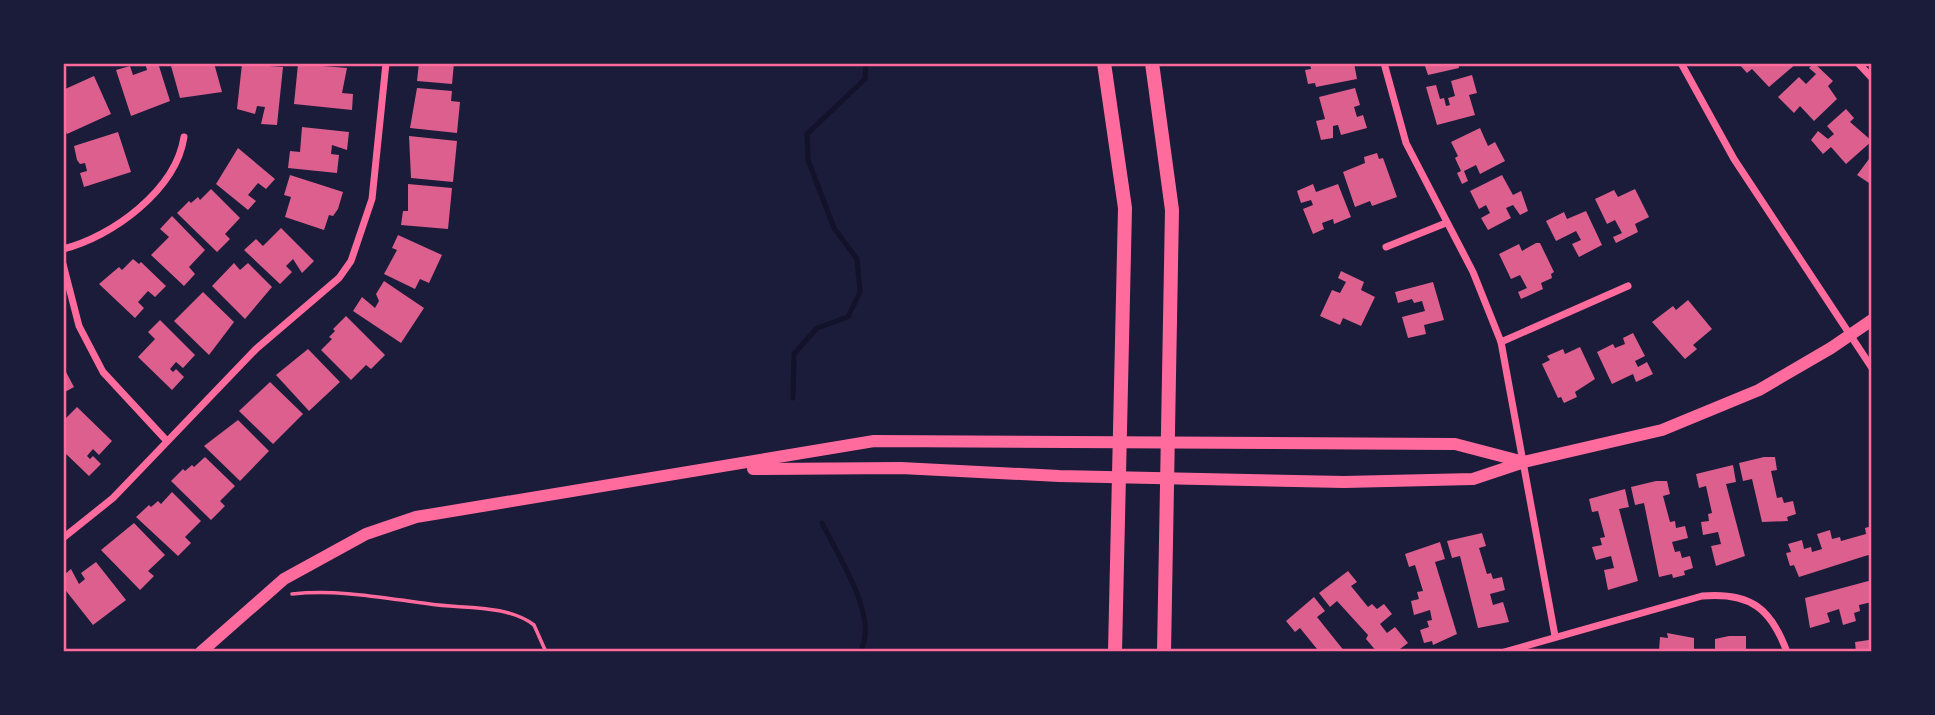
<svg xmlns="http://www.w3.org/2000/svg" width="1935" height="715" viewBox="0 0 1935 715" font-family="Roboto,sans-serif">
<style>
.lines{fill:none;stroke-linecap:round;stroke-linejoin:round}
.stream{stroke:#12122b;stroke-width:5}
.building{fill:#dd5f8e}
.path{stroke:#ff6b9d;stroke-width:3.5}
.minor{stroke:#ff6b9d;stroke-width:7}
.tertiary{stroke:#ff6b9d;stroke-width:12}
.secondary{stroke:#ff6b9d;stroke-width:14}
.neatline{fill:none;stroke:#ff6b9d;stroke-width:2.5}
</style>
<rect width="100%" height="100%" fill="#1b1b3a"/>
<g class="lines">
<g class="stream">
<path d="M793 398 794 354 817 328 848 317 860 292 857 259 834 228 808 160 807 134 865 79 866 63"/>
<path d="M822 523C838 556 880 618 860 652"/>
</g>
</g>
<g class="building">
<path d="M145 63H158L170 101 131 116 116 70 130 66 133 75 147 70Z"/>
<path d="M182 63H214L222 92 180 98 171 66Z"/>
<path d="M419 63H454L452 84 417 81Z"/>
<path d="M1310 63H1354L1357 79 1316 87 1315 83 1308 84 1305 70 1311 69Z"/>
<path d="M1424 63H1458L1459 68 1428 75Z"/>
<path d="M1738 63H1797L1769 87 1752 69 1747 73Z"/>
<path d="M1814 63 1833 81 1828 86 1837 99 1814 121 1800 106 1794 113 1778 97 1799 77 1806 84 1816 74 1809 68Z"/>
<path d="M242 64 283 67 277 125 261 124 265 107 257 106 255 114 237 109Z"/>
<path d="M298 64 347 68 342 93 353 94 352 110 294 104Z"/>
<path d="M1472 75 1477 93 1469 95 1475 115 1437 125 1426 87 1436 85 1440 99 1444 98 1446 106 1450 105 1448 98 1455 96 1451 81Z"/>
<path d="M94 76 111 114 67 134 63 126 66 114 63 90Z"/>
<path d="M417 88 452 91 451 101 460 102 457 133 410 128Z"/>
<path d="M1355 88 1360 105 1354 107 1357 117 1363 115 1367 128 1341 135 1338 125 1333 126V138L1321 140 1316 121 1325 119 1319 97Z"/>
<path d="M1846 109 1854 118 1850 122 1872 141 1846 164 1831 147 1823 154 1811 140 1818 131 1828 139 1834 134 1827 126Z"/>
<path d="M302 127 349 132 347 150 332 145 331 154 339 155 337 173 288 168 290 151 300 152Z"/>
<path d="M1480 128 1488 146 1495 142 1505 161 1480 174 1476 165 1464 171 1468 181 1462 184 1457 173 1461 171 1455 158 1458 156 1451 142Z"/>
<path d="M118 132 131 172 84 187 80 173 87 171 85 163 80 164 77 160 74 146Z"/>
<path d="M409 136 457 141 453 182 411 178Z"/>
<path d="M238 148 275 179 266 189 258 183 248 195 256 201 248 210 216 184Z"/>
<path d="M1377 153 1379 159 1383 158 1397 197 1372 206 1370 201 1355 207 1343 172 1365 163 1364 157Z"/>
<path d="M1872 155V185L1857 175Z"/>
<path d="M290 175 343 192 338 209 333 216 329 215 324 230 285 217 291 197 284 195Z"/>
<path d="M1502 175 1513 195 1521 191 1528 211 1520 215 1513 205 1506 208 1511 218 1488 230 1481 218 1490 213 1486 205 1479 209 1470 191Z"/>
<path d="M408 184 452 188 448 229 401 225 403 211H408Z"/>
<path d="M1313 184 1316 192 1338 184 1351 217 1334 224 1333 219 1322 223 1324 229 1313 234 1303 209 1313 205 1311 200 1301 203 1297 191Z"/>
<path d="M211 189 240 218 225 234 230 239 217 252 177 213 189 201 191 203 198 197 200 200Z"/>
<path d="M1635 189 1649 217 1635 224 1638 232 1616 243 1613 237 1622 233 1615 220 1607 224 1595 199 1614 190 1618 197Z"/>
<path d="M1586 211 1602 245 1579 257 1572 244 1581 240 1576 231 1556 241 1546 221 1564 212 1567 219Z"/>
<path d="M172 216 205 250 189 267 195 274 184 286 151 255 169 237 160 229Z"/>
<path d="M281 228 314 261 302 273 293 259 286 266 292 272 280 284 244 250 256 239 263 246Z"/>
<path d="M398 235 442 255 429 283 420 279 415 289 384 274 397 250 392 248Z"/>
<path d="M1536 243H1540L1554 272 1551 274 1552 278 1541 283 1543 289 1521 299 1518 292 1527 288 1520 275 1511 279 1499 254 1519 244 1522 251Z"/>
<path d="M133 259 139 264 141 262 166 286 155 297 148 291 138 302 144 308 135 318 99 284 119 267 122 270Z"/>
<path d="M234 263 240 270 248 263 272 287 245 319 212 286Z"/>
<path d="M1341 271 1364 282 1361 290 1375 297 1361 326 1343 318 1340 325 1320 316 1332 290 1340 293 1346 282 1338 278Z"/>
<path d="M384 281 424 308 401 343 353 311 362 297 375 308 379 301 376 294Z"/>
<path d="M1433 282 1444 320 1424 325 1426 334 1408 338 1402 317 1425 311 1422 301 1414 303 1412 299 1398 303 1395 292Z"/>
<path d="M203 292 234 322 209 355 174 321Z"/>
<path d="M1688 300 1712 329 1693 345 1697 349 1685 359 1652 322 1673 306 1676 310Z"/>
<path d="M346 316 385 355 371 369 366 365 351 380 321 350 332 339 329 337 335 331 333 329Z"/>
<path d="M160 320 195 355 183 368 176 362 170 369 173 372 176 369 184 377 172 390 138 357 155 339 148 332Z"/>
<path d="M1633 333 1645 356 1635 361 1638 367 1647 362 1653 374 1636 382 1633 374 1612 384 1597 352 1613 344 1615 348 1625 344 1623 338Z"/>
<path d="M1580 347 1595 379 1575 392 1577 397 1564 403 1561 397 1558 398 1542 364 1550 360 1547 356 1563 349 1565 354Z"/>
<path d="M308 349 340 382 309 411 276 375Z"/>
<path d="M66 372 74 387 63 393V374Z"/>
<path d="M270 382 303 414 273 444 239 411Z"/>
<path d="M77 407 112 441 99 455 93 449 87 456 90 459 93 456 101 464 89 476 63 451V421Z"/>
<path d="M238 420 269 451 240 481 204 446Z"/>
<path d="M205 457 235 486 220 501 225 506 211 520 171 481 183 469 185 471 192 465 194 467Z"/>
<path d="M1764 457H1775L1777 470 1771 471 1777 498 1782 497 1784 503 1793 501 1796 514 1787 517 1788 521 1762 522 1752 479 1743 481 1739 463Z"/>
<path d="M1733 465 1736 482 1726 484 1745 556 1716 566 1711 546 1721 544 1718 532 1703 535 1701 522 1709 521 1708 514 1712 513 1706 486 1699 488 1696 474Z"/>
<path d="M1656 481H1667L1670 494 1663 496 1670 522 1675 521 1676 528 1685 526 1688 538 1672 542 1675 552 1680 551 1682 558 1690 556 1693 568 1684 571 1685 575 1673 578 1672 574 1659 577 1644 503 1635 505 1631 487Z"/>
<path d="M1625 489 1629 507 1619 509 1638 581 1608 590 1604 570 1614 568 1611 556 1596 560 1592 547 1602 545 1600 538 1605 537 1598 511 1592 512 1589 499Z"/>
<path d="M172 492 201 521 185 537 191 543 178 556 136 517 149 505 151 507 158 501 161 504Z"/>
<path d="M134 523 165 555 148 571 154 576 140 590 101 550Z"/>
<path d="M1872 526V562L1869 555 1865 556 1799 577 1794 565 1790 566 1786 553 1791 552 1788 544 1802 540 1804 549 1811 547 1812 552 1822 549 1817 534 1830 530 1832 539 1840 537 1841 541 1866 534 1865 528Z"/>
<path d="M1482 533 1486 546 1479 548 1487 574 1491 573 1493 579 1502 577 1505 590 1490 594 1493 605 1503 602 1509 622 1478 628 1460 556 1452 558 1447 541Z"/>
<path d="M1440 542 1445 559 1435 562 1457 634 1433 645 1432 641 1424 643 1420 630 1429 627 1427 621 1432 620 1430 610 1414 615 1411 601 1419 599 1417 592 1423 591 1415 565 1409 567 1405 554Z"/>
<path d="M96 562 126 600 93 625 63 587V576L71 569 79 584 85 579 81 573Z"/>
<path d="M1348 571 1357 582 1351 586 1368 607 1372 604 1377 609 1384 604 1392 614 1380 624 1387 633 1395 627 1408 643 1396 652H1377L1366 639 1368 635 1337 601 1330 607 1319 593Z"/>
<path d="M1872 580V602L1859 605 1860 611 1854 613 1856 621 1843 625 1839 609 1827 613 1830 622 1810 628 1805 598Z"/>
<path d="M1314 597 1325 611 1317 617 1345 652H1313L1317 649 1300 628 1295 632 1286 621Z"/>
<path d="M1667 633 1694 638V652L1659 651 1660 637 1668 638Z"/>
<path d="M1729 636H1746V652H1715V639Z"/>
<path d="M1869 640 1872 652H1856L1855 642Z"/>
</g>
<g class="lines">
<path class="path" d="M292 594C339 589 383 598 430 604 462 609 507 604 534 625L546 652"/>
<g class="minor">
<path d="M1384 63 1406 143 1473 272 1501 342 1555 636"/>
<path d="M1681 63 1734 159 1872 368"/>
<path d="M1858 63 1872 78"/>
<path d="M1386 247 1446 223"/>
<path d="M63 249C112 237 176 190 184 137"/>
<path d="M63 264 79 326 103 372 166 440"/>
<path d="M1501 342 1628 286"/>
<path d="M63 538 113 498 256 349 339 278 351 261 372 199 386 63"/>
<path d="M1504 652 1702 596C1750 592 1771 608 1787 652"/>
</g>
<g class="tertiary">
<path d="M753 469 901 468 1059 476 1344 482 1473 479 1524 462 1662 430 1759 390 1831 348 1872 320"/>
<path d="M201 652 284 579 366 534 416 517 874 441 1455 444 1524 462"/>
</g>
<g class="secondary">
<path d="M1104 63 1125 208 1115 652"/>
<path d="M1152 63 1172 210 1164 652"/>
</g>
</g>
<rect width="1935" height="715" fill="none" stroke="#1b1b3a" stroke-width="130"/>
<rect x="65" y="65" width="1805" height="585" class="neatline"/>
</svg>
